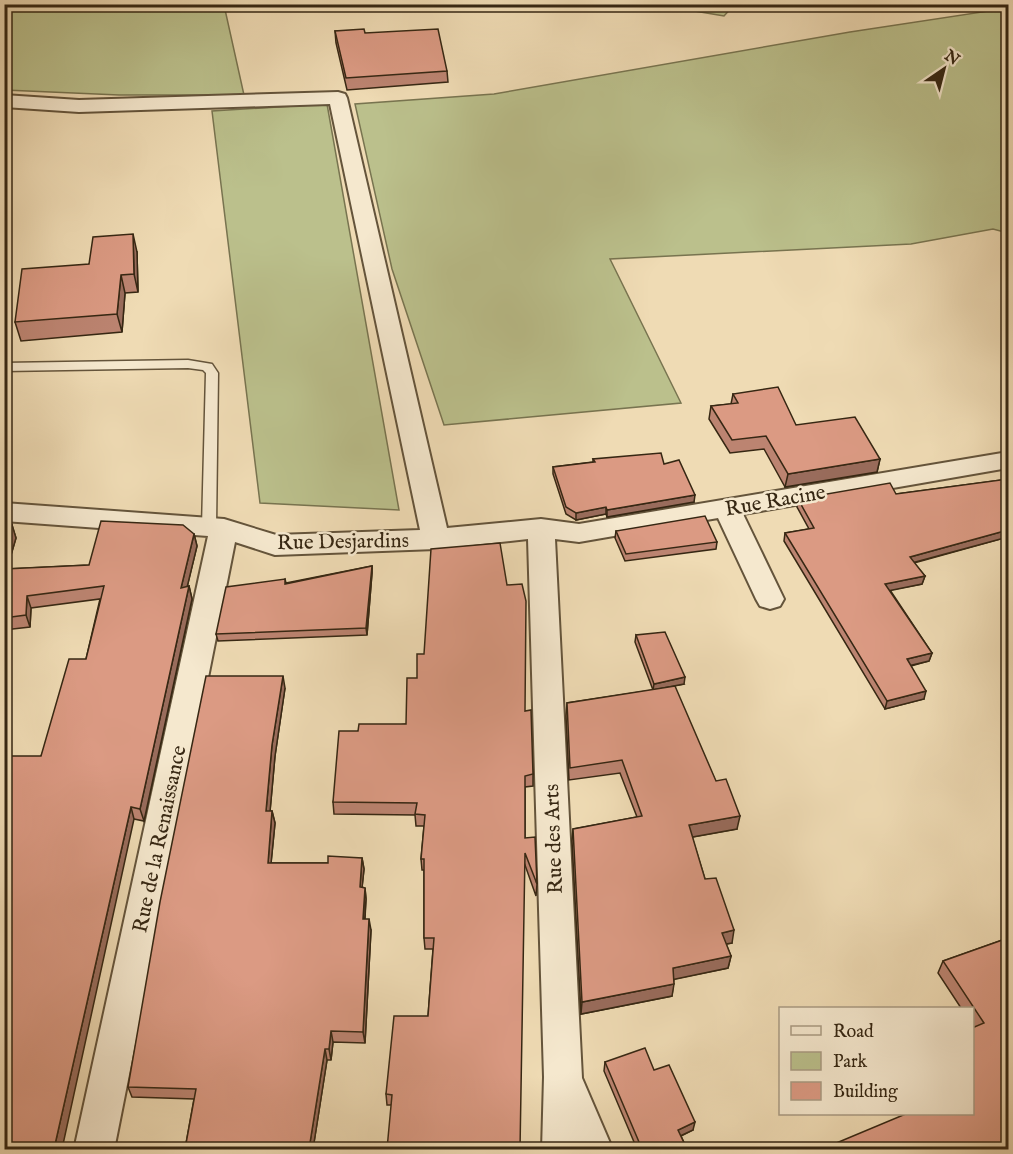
<svg xmlns="http://www.w3.org/2000/svg" width="1013" height="1154" viewBox="0 0 1013 1154" font-family="'IM FELL English',serif">
<style>
.green{fill:#bbc08c;stroke:#787450;stroke-width:1.5}
.lines{fill:none;stroke-linecap:round;stroke-linejoin:round}
.lane-casing{stroke:#64543b;stroke-width:3}
.street-casing{stroke:#64543b;stroke-width:4}
.lane{fill:#f5e8ce;fill-rule:evenodd}
.street{fill:#f5e8ce;fill-rule:evenodd}
.wall{fill:#bc8471;stroke:#362713;stroke-width:1.5}
.shaded-wall{fill:#996c5c;stroke:#362713;stroke-width:1.5}
.building{fill:#db9a83;stroke:#362713;stroke-width:1.5}
.labels{text-anchor:middle;stroke-width:5;stroke-linejoin:round;paint-order:stroke}
.street-label{font-size:21px;fill:#362713;stroke:#f5e8ce}
</style>
<rect width="100%" height="100%" fill="#efdbb4"/>
<filter id="stains"><feTurbulence type="fractalNoise" baseFrequency=".00333" numOctaves="4"/><feColorMatrix values="0 0 0 0 .2 0 0 0 0 .09 0 0 0 0 .02 0 0 0 .5 -.17"/></filter>
<radialGradient id="worn" r=".72"><stop offset=".6" stop-color="#630" stop-opacity="0"/><stop offset="1" stop-color="#630" stop-opacity=".3"/></radialGradient>
<g class="green">
<path d="M735 4 724 16 659 5V4Z"/>
<path d="M4 5H224L244 95H119L5 90Z"/>
<path d="M1008 8V233L993 229 911 244 610 259 681 403 444 425 392 269 355 104 494 94 850 32Z"/>
<path d="M327 104 399 510 260 503 212 111Z"/>
</g>
<g class="lines">
<defs>
<path id="lane" d="M188 360 212 364 218 373 216 527 209 532 202 527 206 373 203 370 188 368 4 371V363Z"/>
<path id="street" d="M338 92 345 94 347 98 447 528 541 519 579 524 1008 452V468L743 514 784 599 780 606 770 609 760 606 756 599 718 518 579 542 555 539 582 1078 613 1150H542L544 1077 528 539 436 549 275 555 235 542 114 1150H74L208 536 4 521V503L224 519 276 535 420 530 330 104 79 112 4 107V95L79 100Z"/>
</defs>
<use href="#lane" class="lane-casing"/>
<use href="#street" class="street-casing"/>
<use href="#lane" class="lane"/>
<use href="#street" class="street"/>
</g>
<g class="wall">
<path d="M335 31 365 33 447 71 448 82 347 90 336 43Z"/>
<path d="M137 252 138 292 125 293 122 332 21 341 15 322 89 264Z"/>
<path d="M733 394 796 425 880 459 877 472 785 487 764 449 730 453 709 419 711 406 731 404Z"/>
<path d="M593 459 664 464 694 502 607 517 606 514 576 520 566 514 553 474V467L593 462Z"/>
<path d="M1008 479V537L914 563 925 576 922 584 890 590 932 653 929 661 911 666 924 699 885 709 784 541 785 533 809 529 797 507 798 499 896 494Z"/>
<path d="M12 525 16 538 7 569 89 565 194 534 197 546 187 587 189 586 192 599 144 821 134 819 41 756 86 659 100 599 31 608 30 627 4 630V526Z"/>
<path d="M616 531 717 542 716 549 625 561 615 538Z"/>
<path d="M372 566V573L367 635 218 641 216 634 285 579 286 583Z"/>
<path d="M636 635 684 684 673 686 737 829 692 837 705 879 732 943 726 944 731 956 728 968 674 979 672 996 581 1014 572 841 573 829 637 817 620 773 569 780 566 716 567 703 653 690 635 642Z"/>
<path d="M285 688 275 756 270 811H272L275 823 271 863H328L362 858 364 869 362 887 365 888 366 899 365 919 371 930 365 1043 333 1042 331 1060H327L313 1149H185L194 1099 132 1097 128 1087Z"/>
<path d="M525 711 533 774V786L525 787V838L537 884 536 896 525 865 391 1105H387L386 1094 428 1016 433 949H425L424 938V870H422L421 859 424 826H416L415 815 334 814 333 802 358 731 406 724Z"/>
<path d="M1008 886V895L1006 892Z"/>
<path d="M1008 938 972 1113 974 1028 972 1026V1008H961L938 973 943 961Z"/>
<path d="M605 1062 654 1070 693 1130 681 1136 687 1149H637L604 1071Z"/>
</g>
<g class="shaded-wall">
<path d="M133 234 137 252 138 292 134 274Z"/>
<path d="M121 275 125 293 122 332 117 314Z"/>
<path d="M880 459 877 472 785 487 788 474Z"/>
<path d="M695 495 694 502 607 517V510Z"/>
<path d="M606 507V514L576 520V513Z"/>
<path d="M12 525 16 538 4 578V551Z"/>
<path d="M1008 530V537L908 564 910 557Z"/>
<path d="M194 534 197 546 184 600 181 588Z"/>
<path d="M372 566V573L367 635 366 628Z"/>
<path d="M925 576 922 584 883 592 885 584Z"/>
<path d="M189 586 192 599 144 821 140 809Z"/>
<path d="M27 596 31 608 30 627 26 615Z"/>
<path d="M932 653 929 661 904 667 907 659Z"/>
<path d="M283 676 285 688 275 756 269 823 266 811 272 745Z"/>
<path d="M685 677 684 684 653 690 654 684Z"/>
<path d="M4 679 9 690 4 704Z"/>
<path d="M926 691 924 699 885 709 887 701Z"/>
<path d="M131 807 134 819 62 1149H54Z"/>
<path d="M272 811 275 823 270 874 268 863Z"/>
<path d="M740 816 737 829 687 838 689 825Z"/>
<path d="M362 858 364 869 361 898 360 887Z"/>
<path d="M365 888 366 899 364 930 363 919Z"/>
<path d="M369 919 371 930 365 1043 363 1032Z"/>
<path d="M734 930 732 943 720 945 722 933Z"/>
<path d="M731 956 728 968 671 980 673 968Z"/>
<path d="M674 984 672 996 581 1014 582 1002Z"/>
<path d="M331 1031 333 1042 331 1060 329 1049Z"/>
<path d="M325 1049 327 1060 313 1149H309Z"/>
<path d="M695 1122 693 1130 676 1138 678 1130Z"/>
</g>
<g class="building">
<path d="M364 29 365 33 438 29 447 71 346 78 335 31Z"/>
<path d="M133 234 134 274 121 275 117 314 15 322 22 269 89 264 93 237Z"/>
<path d="M778 387 796 425 855 417 880 459 788 474 766 436 732 440 711 406 738 403 733 394Z"/>
<path d="M661 453 664 464 679 460 695 495 607 510 606 507 576 513 566 507 553 467 595 462 593 459Z"/>
<path d="M1008 479V530L910 557 925 576 885 584 932 653 907 659 926 691 887 701 785 533 814 528 798 499 890 483 896 494Z"/>
<path d="M705 516 717 542 626 554 616 531Z"/>
<path d="M101 521 183 525 194 534 181 588 189 586 140 809 131 807 54 1149H4V756H41L69 659H86L104 586 27 596 26 615 4 618V569L89 565Z"/>
<path d="M12 525 4 551V526Z"/>
<path d="M500 543 507 585 522 584 526 601 525 711 531 710 533 774 525 776V838L535 837 537 884 525 853 520 1149H387L392 1095 386 1094 394 1016H428L434 938H424V859H421L425 815 415 814 417 803 333 802 339 731H358L359 724H406L407 678H417V654H424L431 549Z"/>
<path d="M372 566 366 628 216 634 226 587 285 579V584Z"/>
<path d="M665 632 685 677 654 684 636 635Z"/>
<path d="M206 676H283L272 745 266 811H272L268 863H328V856L362 858 360 887 365 888 363 919H369L363 1032 331 1031 329 1049H325L309 1149H185L196 1089 128 1087 160 902Z"/>
<path d="M675 686 716 781 726 779 740 816 689 825 705 879 716 878 734 930 722 933 731 956 673 968 674 984 582 1002 573 829 642 816 622 760 570 768 567 703Z"/>
<path d="M1008 938V1149H822L908 1113H972V1028L984 1023 943 961Z"/>
<path d="M645 1048 654 1070 669 1065 695 1122 678 1130 687 1149H642L605 1062Z"/>
</g>
<g class="labels">
<g class="street-label">
<text transform="translate(775 500) rotate(-10)" y="7">Rue Racine</text>
<text transform="translate(343 541) rotate(-1)" y="7">Rue Desjardins</text>
<text transform="translate(159 839) rotate(-78)" y="7">Rue de la Renaissance</text>
<text transform="translate(553 839) rotate(-92)" y="7">Rue des Arts</text>
</g>
</g>
<rect width="1013" height="1154" fill="none" stroke="#efdbb4" stroke-width="24"/>
<rect x="6" y="6" width="1001" height="1142" fill="none" stroke="#362713" stroke-width="3"/>
<rect x="12" y="12" width="989" height="1130" fill="none" stroke="#362713" stroke-width="1.5"/>
<rect x="779" y="1007" width="195" height="108" fill="#f5e8ce" stroke="#a99b83" stroke-width="1.5"/>
<rect x="791" y="1026" width="30" height="9" fill="#f5e8ce" stroke="#a99b83" stroke-width="1.5"/>
<text x="833" y="1037" font-size="18" fill="#362713">Road</text>
<rect x="791" y="1052" width="30" height="18" fill="#bbc08c" stroke="#a99b83" stroke-width="1.5"/>
<text x="833" y="1067" font-size="18" fill="#362713">Park</text>
<rect x="791" y="1082" width="30" height="18" fill="#db9a83" stroke="#a99b83" stroke-width="1.5"/>
<text x="833" y="1097" font-size="18" fill="#362713">Building</text>
<g transform="translate(944 69) rotate(35)" stroke="#f5e8ce" stroke-width="4.5" paint-order="stroke">
<path d="M0-4.5L10 22L0 15L-10 22Z" fill="#362713"/>
<text y="-9" font-size="16" font-weight="bold" text-anchor="middle" fill="#362713">N</text>
</g>
<rect width="100%" height="100%" filter="url(#stains)"/>
<rect width="100%" height="100%" fill="url(#worn)"/>
</svg>
